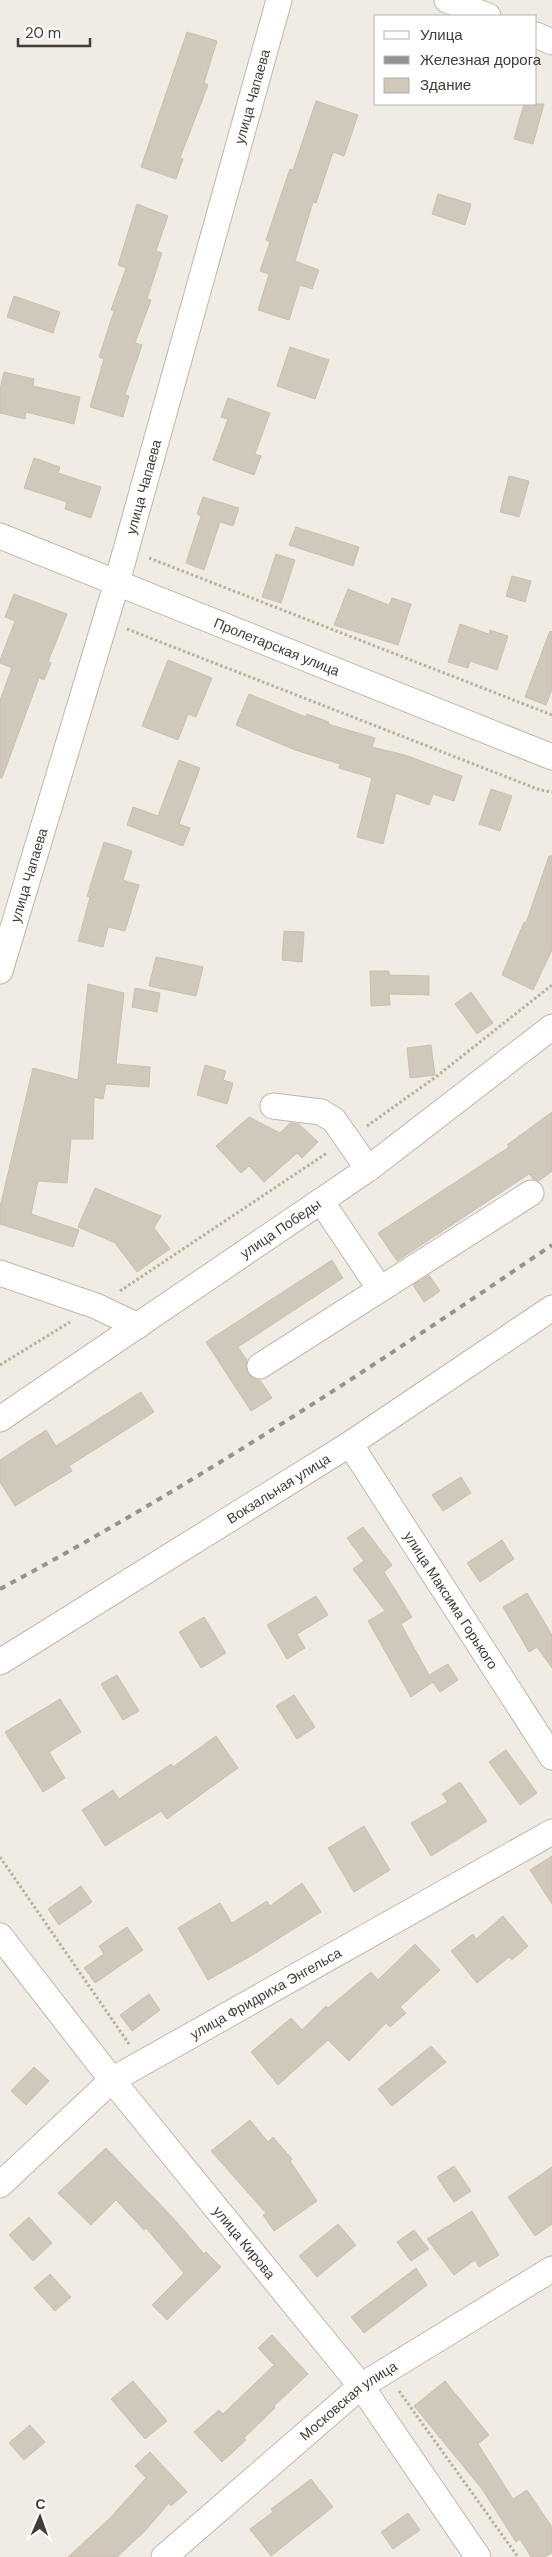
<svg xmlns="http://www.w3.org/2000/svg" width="552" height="2557" viewBox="0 0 552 2557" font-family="'DM Sans',sans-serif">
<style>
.building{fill:#d0c8bb;stroke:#cac0af}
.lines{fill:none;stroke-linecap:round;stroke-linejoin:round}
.minor-casing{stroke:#bdb7ab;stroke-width:27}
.path{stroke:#baaf9a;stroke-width:3;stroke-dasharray:2.5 2.5;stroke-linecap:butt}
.minor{stroke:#fff;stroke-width:25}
.rail{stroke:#939393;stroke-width:4;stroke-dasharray:6 6;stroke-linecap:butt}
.labels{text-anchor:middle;stroke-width:4;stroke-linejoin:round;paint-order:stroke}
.street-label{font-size:14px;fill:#413c35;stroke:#fff}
</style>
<rect width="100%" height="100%" fill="#f0ece4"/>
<g class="building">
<path d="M187 32 217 41 204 83 208 85 180 158 183 159 176 179 141 167Z"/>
<path d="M316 101 358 115 344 156 333 152 316 203 313 202 295 261 319 270 312 289 300 285 289 320 258 310 269 274 260 271 270 242 266 240 282 192 290 169 293 170Z"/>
<path d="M524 104H544L533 144 514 139Z"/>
<path d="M438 194 471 204 465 225 432 214Z"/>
<path d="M137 204 168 216 156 251 162 253 147 299 151 300 135 343 142 345 125 395 129 396 123 417 90 407 104 359 99 357 114 311 111 310 126 268 118 265Z"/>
<path d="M14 296 60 312 53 333 7 317Z"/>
<path d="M290 347 329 360 315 399 277 386Z"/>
<path d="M4 372 34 379 33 386 80 397 74 424 26 412 25 419 0 413V389Z"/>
<path d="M228 398 270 413 255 454 261 456 254 475 213 460 228 419 221 417Z"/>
<path d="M34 458 60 467 58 473 101 487 91 518 65 509 67 502 24 488Z"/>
<path d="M509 476 529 481 519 517 500 512Z"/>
<path d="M203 497 239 508 233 526 220 522 204 570 186 563 201 516 197 514Z"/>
<path d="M296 527 359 547 353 566 289 545Z"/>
<path d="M276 554 295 560 281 603 262 597Z"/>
<path d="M512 576 531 581 525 602 506 596Z"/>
<path d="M348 589 389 605 392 598 411 604 398 645 334 625Z"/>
<path d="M14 594 67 614 48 662 51 663 44 680 39 678 2 778H0V700L12 668 0 663V660L15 621 5 617Z"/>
<path d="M460 624 489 634 490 630 508 636 497 670 470 661 468 668 448 662Z"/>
<path d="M550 631 552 632V689L546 705 525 697Z"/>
<path d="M168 660 212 678 196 717 188 714 178 740 142 726Z"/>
<path d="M249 694 306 717 307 714 329 722 328 724 375 738 372 747 405 755 462 776 454 801 433 794 429 805 396 793 383 844 357 837 372 778 339 768 340 764 295 750 236 725Z"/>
<path d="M179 760 200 768 179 824 190 828 183 846 127 825 133 807 158 816Z"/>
<path d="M491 789 512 796 500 831 479 824Z"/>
<path d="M104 842 132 851 123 880 139 885 125 931 108 927 103 947 78 941 90 897 87 896Z"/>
<path d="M549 856H552V950L533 990 502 975 524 922 526 923Z"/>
<path d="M284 931 304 932 302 962 282 960Z"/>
<path d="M156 957 203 967 196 996 149 986Z"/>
<path d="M370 971H389V975L429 976V995L389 994 390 1005 371 1006Z"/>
<path d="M88 984 124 993 116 1064 150 1067 149 1087 106 1084 103 1099 94 1097 93 1139H71L67 1183 38 1181 31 1214 79 1230 73 1247 0 1224V1207L33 1068 78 1080Z"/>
<path d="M135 988 160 993 157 1012 132 1007Z"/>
<path d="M471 992 493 1023 477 1034 455 1004Z"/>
<path d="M431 1045 435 1075 410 1078 407 1048Z"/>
<path d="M205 1065 226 1071 223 1080 233 1083 227 1104 197 1095Z"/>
<path d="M552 1112V1171L539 1181 533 1179 529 1174 397 1261 378 1233 509 1147 507 1145Z"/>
<path d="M249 1117 280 1133 290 1123 299 1124 318 1142 302 1158 297 1153 264 1182 249 1166 241 1173 216 1146Z"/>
<path d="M95 1188 161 1216 154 1228 170 1249 137 1272 115 1243 78 1227Z"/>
<path d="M332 1260 343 1278 238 1347 247 1360 246 1367 248 1374 260 1380 272 1398 251 1411 206 1342Z"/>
<path d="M429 1275 440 1291 424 1302 413 1285Z"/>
<path d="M141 1392 154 1412 69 1466 72 1471 15 1506 0 1482V1460L46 1430 56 1446Z"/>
<path d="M461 1477 471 1493 443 1511 432 1495Z"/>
<path d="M363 1527 392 1565 384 1572 412 1617 401 1624 429 1675 448 1664 458 1680 440 1692 433 1682 411 1697 368 1621 385 1611 353 1569 364 1561 347 1538Z"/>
<path d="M502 1540 514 1559 480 1582 467 1563Z"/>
<path d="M527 1593 552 1635V1668L537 1647 529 1652 503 1607Z"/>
<path d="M316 1596 328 1615 297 1634 305 1648 287 1659 267 1625Z"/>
<path d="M204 1617 226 1653 201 1668 179 1632Z"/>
<path d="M117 1675 139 1711 123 1720 101 1684Z"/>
<path d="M294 1695 315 1727 297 1739 276 1706Z"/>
<path d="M60 1699 81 1732 49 1752 65 1778 43 1792 5 1732Z"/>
<path d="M216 1736 238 1768 167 1819 161 1811 105 1846 82 1810 113 1790 119 1799 171 1764 173 1767Z"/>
<path d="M506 1750 537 1793 520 1805 489 1762Z"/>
<path d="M460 1782 487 1821 431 1856 411 1823 448 1802 442 1794Z"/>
<path d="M364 1826 390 1870 354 1892 328 1848Z"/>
<path d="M552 1856V1904L530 1870Z"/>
<path d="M302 1883 321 1912 249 1957 208 1980 178 1928 220 1903 232 1923 267 1901 270 1906Z"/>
<path d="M81 1886 92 1902 59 1925 48 1909Z"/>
<path d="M503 1916 528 1946 512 1960 509 1957 477 1983 451 1951 473 1934 476 1939Z"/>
<path d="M127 1927 143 1950 95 1983 84 1968 104 1954 99 1946Z"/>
<path d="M415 1944 440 1970 400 2007 406 2013 390 2027 386 2023 349 2061 328 2040 278 2085 251 2052 291 2018 302 2030 326 2006 328 2008 371 1972 378 1980Z"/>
<path d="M149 1994 160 2010 132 2031 120 2015Z"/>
<path d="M431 2046 446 2062 392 2106 378 2089Z"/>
<path d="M34 2067 49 2081 26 2105 11 2091Z"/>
<path d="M250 2120 268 2142 273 2137 292 2159 290 2161 317 2201 274 2231 263 2215 266 2213 211 2151Z"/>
<path d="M106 2148 174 2219 204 2254 206 2252 221 2267 167 2320 152 2305 184 2273 146 2228 144 2230 116 2200 91 2225 58 2193Z"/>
<path d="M454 2166 471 2191 454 2202 437 2177Z"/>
<path d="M552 2167V2224L535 2236 508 2197Z"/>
<path d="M472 2211 499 2255 479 2267 475 2260 454 2275 427 2239Z"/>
<path d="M29 2217 52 2243 33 2261 9 2235Z"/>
<path d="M338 2224 356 2245 317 2277 299 2256Z"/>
<path d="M414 2230 429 2249 411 2261 397 2242Z"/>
<path d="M416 2268 427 2285 364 2333 351 2317Z"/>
<path d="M50 2274 71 2297 55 2311 34 2288Z"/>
<path d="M272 2335 308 2374 274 2406 275 2408 244 2438 246 2440 222 2462 194 2432 219 2410 223 2414 274 2365 258 2348Z"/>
<path d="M133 2381 167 2421 145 2439 111 2399Z"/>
<path d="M445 2381 489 2435 478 2444 513 2499 527 2490 552 2527V2553L545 2557H531L520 2539 516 2542 482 2489 414 2406Z"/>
<path d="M30 2425 45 2442 24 2460 9 2443Z"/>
<path d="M150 2452 187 2492 171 2506 169 2503 144 2532 117 2557H68L110 2518 146 2478 135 2466Z"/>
<path d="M311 2479 333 2507 271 2556 250 2529 273 2512 271 2509Z"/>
<path d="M408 2513 420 2530 393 2549 381 2532Z"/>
</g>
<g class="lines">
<defs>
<g id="minor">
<path d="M447 0 488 16"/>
<path d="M536 35 552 42"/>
<path id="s1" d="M0 536 552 757"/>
<path id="s2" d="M0 971 117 582 279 0"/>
<path d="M273 1106 321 1112 334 1120 368 1169"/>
<path d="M321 1201 380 1289"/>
<path d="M0 1273 96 1306 138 1326"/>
<path d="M260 1366 531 1193"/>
<path id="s3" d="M0 1419 368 1169 552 1027"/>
<path id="s4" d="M350 1444 552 1757"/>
<path id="s5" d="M0 1662 350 1444 552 1308"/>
<path id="s6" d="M0 1936 112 2080 361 2386 478 2557"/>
<path id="s7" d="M0 2185 112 2080 552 1832"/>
<path id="s8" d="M164 2557 361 2386 552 2269"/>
</g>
</defs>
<use href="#minor" class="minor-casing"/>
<g class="path">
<path d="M149 558 552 715"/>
<path d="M127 629 540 790 552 792"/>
<path d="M367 1126 437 1076 552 985"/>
<path d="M120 1291 327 1153"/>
<path d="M0 1365 70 1322"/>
<path d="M0 1857 129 2044"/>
<path d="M399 2391 518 2557"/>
</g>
<use href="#minor" class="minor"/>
<path class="rail" d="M0 1589C191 1487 373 1367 552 1245"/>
</g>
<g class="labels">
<g class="street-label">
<text dy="5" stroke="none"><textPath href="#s2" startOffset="910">улица Чапаева</textPath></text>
<text dy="5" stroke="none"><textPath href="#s2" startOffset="505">улица Чапаева</textPath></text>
<text dy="5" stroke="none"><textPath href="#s1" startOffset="298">Пролетарская улица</textPath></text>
<text dy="5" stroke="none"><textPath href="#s2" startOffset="100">улица Чапаева</textPath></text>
<text dy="5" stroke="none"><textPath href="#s3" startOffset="339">улица Победы</textPath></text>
<text dy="5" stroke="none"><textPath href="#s5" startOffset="328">Вокзальная улица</textPath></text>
<text dy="5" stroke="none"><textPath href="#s4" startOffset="186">улица Максима Горького</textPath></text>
<text dy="5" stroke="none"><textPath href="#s7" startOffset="330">улица Фридриха Энгельса</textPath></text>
<text dy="5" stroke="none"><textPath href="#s6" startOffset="392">улица Кирова</textPath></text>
<text dy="5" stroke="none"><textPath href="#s8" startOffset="242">Московская улица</textPath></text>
</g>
</g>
<rect x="374" y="15" width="162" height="90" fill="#ffffff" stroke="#b3b1ae"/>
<rect x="384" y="31" width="25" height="8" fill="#ffffff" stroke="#b3b1ae"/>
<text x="420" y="40" font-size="15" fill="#413c35">Улица</text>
<rect x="384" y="56" width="25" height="8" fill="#939393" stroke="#b3b1ae"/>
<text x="420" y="65" font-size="15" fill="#413c35">Железная дорога</text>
<rect x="384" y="78" width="25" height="15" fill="#d0c8bb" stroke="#b3b1ae"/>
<text x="420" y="90" font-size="15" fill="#413c35">Здание</text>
<g transform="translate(40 2517) rotate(2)" stroke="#ffffff" stroke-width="4" paint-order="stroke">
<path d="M0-4L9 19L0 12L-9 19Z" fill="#413c35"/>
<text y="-8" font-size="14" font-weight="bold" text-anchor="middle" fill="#413c35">С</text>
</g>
<path d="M18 38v8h72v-8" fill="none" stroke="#413c35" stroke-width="2.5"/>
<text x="25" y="38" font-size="15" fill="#413c35" stroke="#ffffff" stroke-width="4" paint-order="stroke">20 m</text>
</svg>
